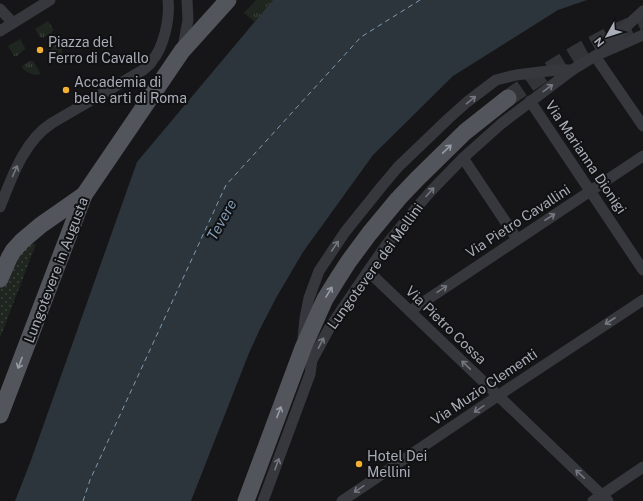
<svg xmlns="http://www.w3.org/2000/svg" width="643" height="501" viewBox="0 0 643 501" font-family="'Public Sans',sans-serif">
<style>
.grass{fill:url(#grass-tufts)}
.park{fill:url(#park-dots)}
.water{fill:#2c353c}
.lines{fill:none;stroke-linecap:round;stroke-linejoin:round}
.ferry{stroke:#7f9bb3;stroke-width:1;stroke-dasharray:5 4;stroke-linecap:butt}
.primary-tunnel{stroke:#333438;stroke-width:17;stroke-dasharray:17 8;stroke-linecap:butt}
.minor{stroke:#37383d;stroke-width:11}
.primary{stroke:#53555c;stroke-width:17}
.oneway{stroke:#757881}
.oneway2{stroke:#979ba6}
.poi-dot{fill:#f2b134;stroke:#111113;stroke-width:1.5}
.labels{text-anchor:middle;stroke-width:4;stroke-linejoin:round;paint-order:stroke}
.poi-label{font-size:14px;fill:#a8adb8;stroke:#111113;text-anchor:start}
.street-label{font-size:14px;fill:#a8adb8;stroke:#111113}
.water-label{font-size:15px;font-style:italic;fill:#7f9bb3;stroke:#111113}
</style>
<defs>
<pattern id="grass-tufts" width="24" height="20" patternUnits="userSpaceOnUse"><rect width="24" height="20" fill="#1e261f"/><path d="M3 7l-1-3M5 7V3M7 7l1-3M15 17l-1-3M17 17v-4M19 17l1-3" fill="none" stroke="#3c433d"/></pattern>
<pattern id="park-dots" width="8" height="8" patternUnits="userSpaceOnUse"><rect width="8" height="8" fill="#1e261f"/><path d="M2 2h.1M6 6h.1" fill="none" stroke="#3c433d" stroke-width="1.8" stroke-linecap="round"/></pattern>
</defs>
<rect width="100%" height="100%" fill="#161618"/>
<g class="grass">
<path d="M256 0H273L255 22 244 13Z"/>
<path d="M48 21 53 29V31L51 33 43 38 40 37 35 29Z"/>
<path d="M20 39 25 48V49L17 56H14L8 46Z"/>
<path d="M59 43 62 45V54L60 62H58L52 54 50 49 52 47Z"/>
<path d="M29 61H32L34 62 40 73V74C34 76 28 73 23 69L22 66Z"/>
</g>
<path class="park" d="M25 243 36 244 0 338V288L3 279Z"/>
<path class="water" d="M273 0H587L558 10 453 76 373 155 303 252 276 298 260 329 249 353 191 501H15L30 463 137 162Z"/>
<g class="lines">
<path class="ferry" d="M83 501 90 480 226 185 361 37 420 0"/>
<path class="primary-tunnel" d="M508 98C550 68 595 40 643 20"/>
<g class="minor">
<path d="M0 9 13 23"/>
<path d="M0 31 50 0"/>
<path d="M183 47 188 20 187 0"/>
<path d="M601 50 643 11"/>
<path d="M595 56 643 126"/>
<path d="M530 101 643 270"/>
<path d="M463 158 517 239"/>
<path d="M0 207C12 177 24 141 52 123L143 70C146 67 150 65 152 61 164 47 170 18 168 0"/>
<path d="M368 271 608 501"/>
<path d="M410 311 643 156"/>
<path d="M303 339 305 318 309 298 319 271 345 232 382 186 398 167 448 119 467 102 496 80 516 75 556 70H572"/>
<path d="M263 501 310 374 312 360 330 327 368 271 387 244 417 207 431 191 463 158 501 124 572 70 595 56 643 35"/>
<path d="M342 501 508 389 643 300"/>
<path d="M593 501 643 467"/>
</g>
<g class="primary">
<path d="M0 279 9 258 13 251 22 241 41 225 84 195"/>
<path d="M0 415 84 195 182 51 228 0"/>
<path d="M246 501 303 348 325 299 338 278 349 261 369 234 398 199 417 179 465 132 508 98"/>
</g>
</g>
<defs><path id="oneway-shaft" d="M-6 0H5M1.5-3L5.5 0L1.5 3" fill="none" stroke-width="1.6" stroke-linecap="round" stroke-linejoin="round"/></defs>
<g class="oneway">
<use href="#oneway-shaft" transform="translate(548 88) rotate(-37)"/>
<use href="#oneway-shaft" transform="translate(471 100) rotate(-39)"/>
<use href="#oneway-shaft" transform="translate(15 171) rotate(-66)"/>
<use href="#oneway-shaft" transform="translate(430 192) rotate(-48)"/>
<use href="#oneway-shaft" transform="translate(550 217) rotate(-33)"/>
<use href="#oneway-shaft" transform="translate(335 246) rotate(-56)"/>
<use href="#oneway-shaft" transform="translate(442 289) rotate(-34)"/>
<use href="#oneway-shaft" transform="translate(610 321) rotate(147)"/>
<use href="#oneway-shaft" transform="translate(321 343) rotate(-63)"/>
<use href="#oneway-shaft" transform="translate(466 365) rotate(-136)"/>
<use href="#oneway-shaft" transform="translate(479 409) rotate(146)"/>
<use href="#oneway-shaft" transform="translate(277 464) rotate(-70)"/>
<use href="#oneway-shaft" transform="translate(580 474) rotate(-136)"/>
<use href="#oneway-shaft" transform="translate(359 489) rotate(146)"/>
</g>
<g class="oneway2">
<use href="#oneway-shaft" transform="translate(447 149) rotate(-44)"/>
<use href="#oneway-shaft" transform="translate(329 292) rotate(-59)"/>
<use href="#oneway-shaft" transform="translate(20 363) rotate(111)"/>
<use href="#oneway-shaft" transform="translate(279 412) rotate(-69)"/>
</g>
<g class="poi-dot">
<circle cx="40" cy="50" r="4"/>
<circle cx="66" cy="90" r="4"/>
<circle cx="359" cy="464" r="4"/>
</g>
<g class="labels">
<g class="poi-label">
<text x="48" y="47">Piazza del<tspan x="48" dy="16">Ferro di Cavallo</tspan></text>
<text x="74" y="87">Accademia di<tspan x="74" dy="16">belle arti di Roma</tspan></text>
<text x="367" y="461">Hotel Dei<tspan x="367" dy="16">Mellini</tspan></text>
</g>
<g class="street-label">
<text transform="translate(586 157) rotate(56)" y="5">Via Marianna Dionigi</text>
<text transform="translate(518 221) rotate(-33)" y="5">Via Pietro Cavallini</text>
<text transform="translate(375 266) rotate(-54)" y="5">Lungotevere dei Mellini</text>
<text transform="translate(56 270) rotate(-69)" y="5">Lungotevere in Augusta</text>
<text transform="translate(446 325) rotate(44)" y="5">Via Pietro Cossa</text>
<text transform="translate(484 387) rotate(-34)" y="5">Via Muzio Clementi</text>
</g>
<g class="water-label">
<text transform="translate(222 220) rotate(-61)" y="5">Tevere</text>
</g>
</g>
<g transform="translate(607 36) rotate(231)" stroke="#111113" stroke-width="3" paint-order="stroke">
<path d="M0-3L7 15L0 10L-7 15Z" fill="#a8adb8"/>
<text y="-6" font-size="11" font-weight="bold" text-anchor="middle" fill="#a8adb8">N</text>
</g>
</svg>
